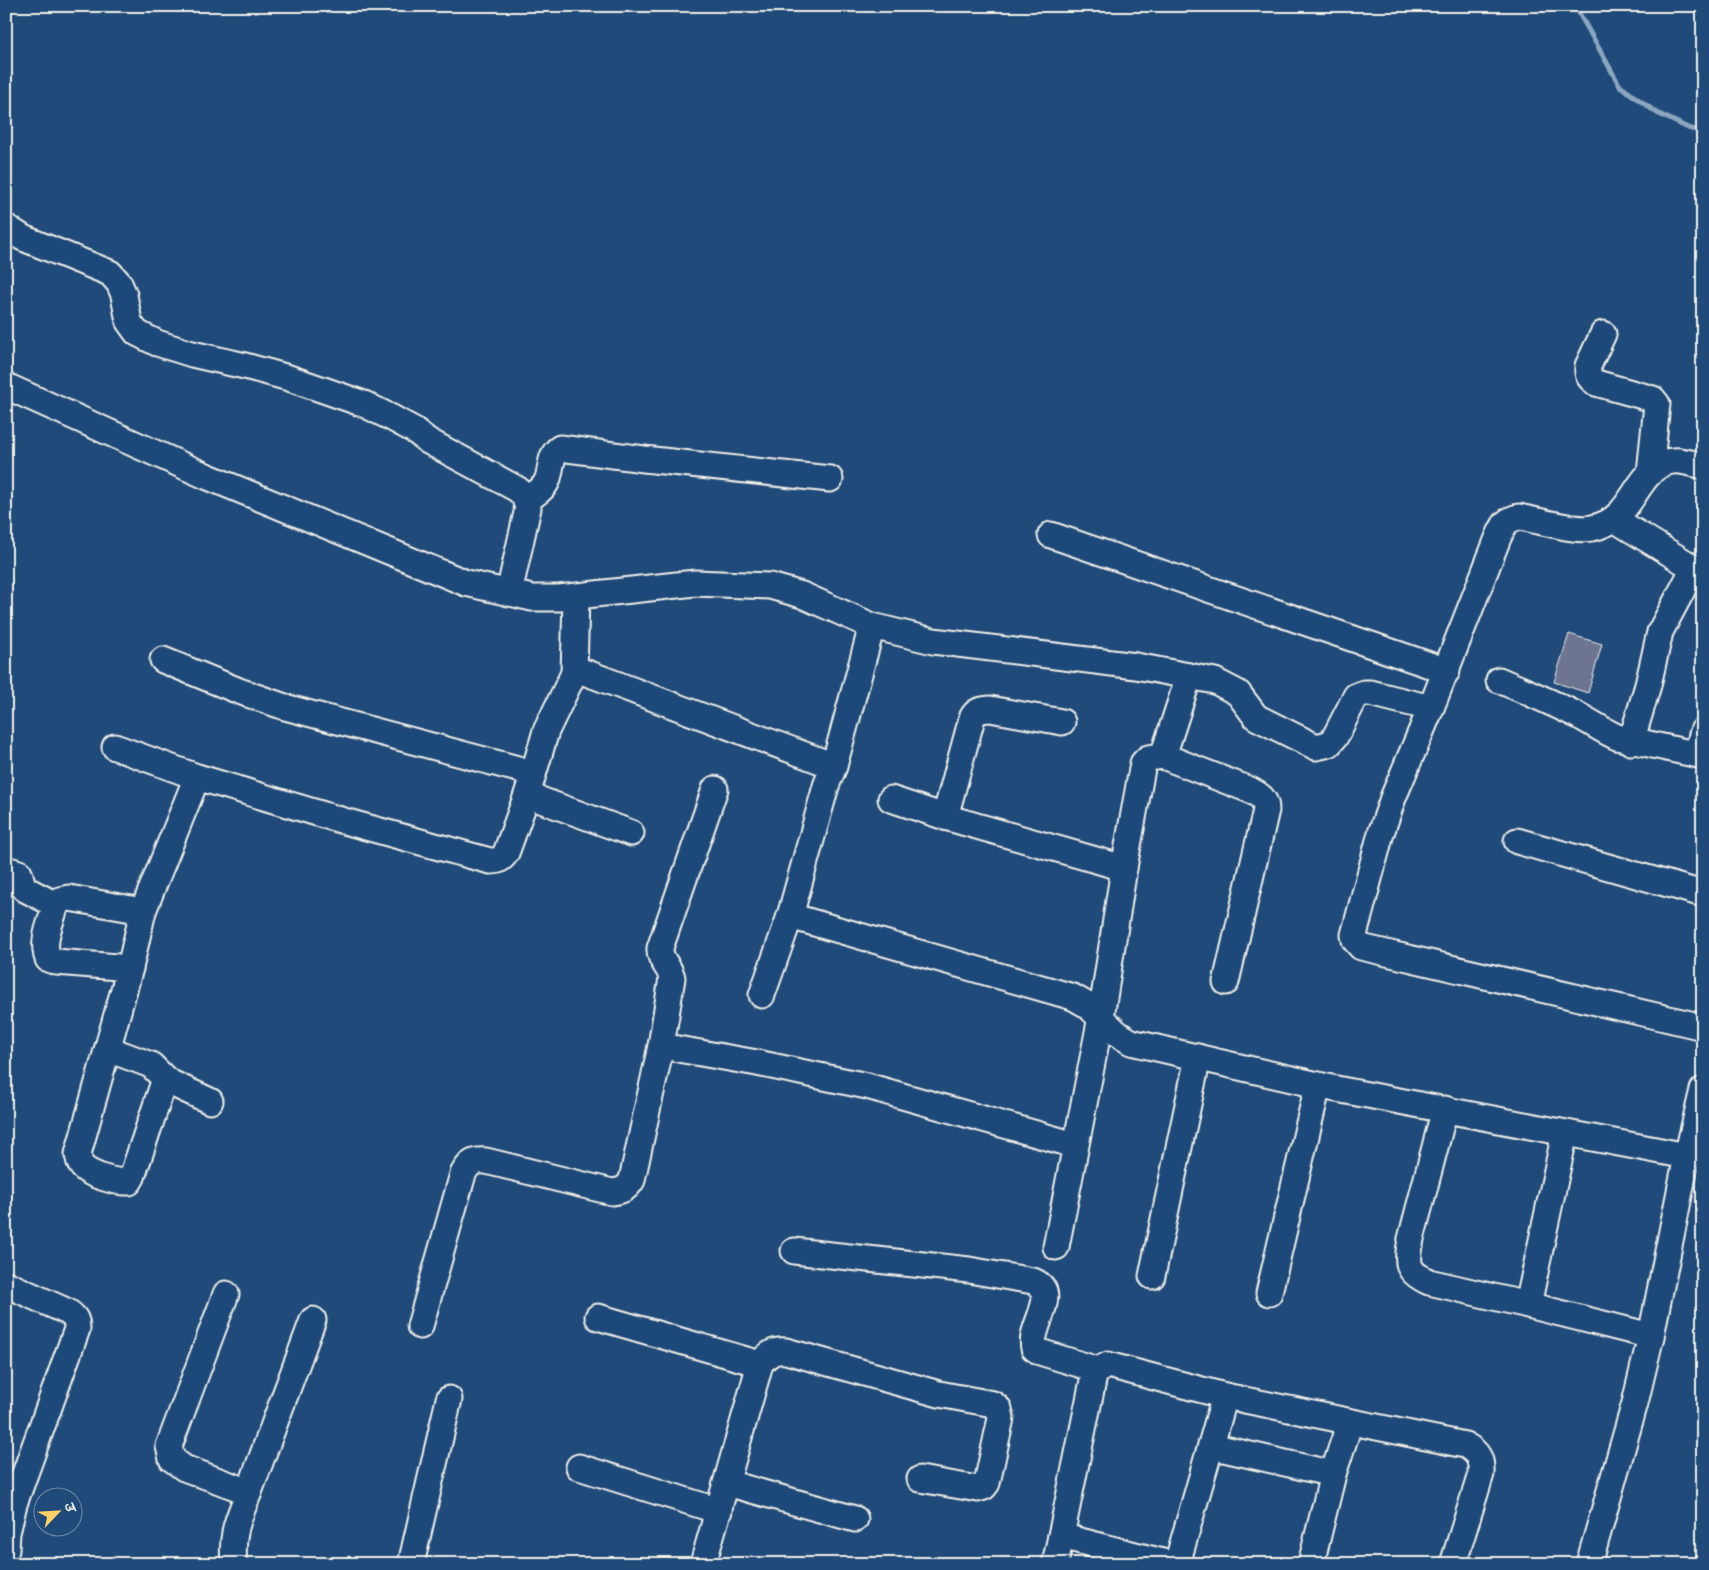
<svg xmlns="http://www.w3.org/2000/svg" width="1709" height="1570" viewBox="0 0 1709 1570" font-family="Kalam,'Playpen Sans Deva',sans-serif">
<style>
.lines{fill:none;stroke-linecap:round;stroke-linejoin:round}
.stream{stroke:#8ca6be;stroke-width:5}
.building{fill:#6d7490;stroke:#f4f1e8}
.minor-casing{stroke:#f4f1e8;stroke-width:29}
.minor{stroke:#1f4a7a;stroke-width:25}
</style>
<rect width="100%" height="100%" fill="#1f4a7a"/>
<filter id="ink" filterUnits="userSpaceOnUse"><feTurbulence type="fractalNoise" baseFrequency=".02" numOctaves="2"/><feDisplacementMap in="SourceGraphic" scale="10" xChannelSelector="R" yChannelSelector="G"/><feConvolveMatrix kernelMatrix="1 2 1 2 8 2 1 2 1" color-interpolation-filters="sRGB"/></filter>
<g filter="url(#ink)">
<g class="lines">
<path class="stream" d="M1575 6 1620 86 1657 113 1688 128 1703 132"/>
</g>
<path class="building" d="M1569 634 1602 644 1588 693 1554 682Z"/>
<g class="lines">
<defs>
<g id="minor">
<path d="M6 227 23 238 110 273 119 283 124 295 129 322 137 333 157 343 192 354 245 366 289 378 364 404 392 418 414 430 428 441 517 489 524 495 528 508 509 593"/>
<path d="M1603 334 1588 366C1587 375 1589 378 1596 383L1653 399 1657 404 1650 473"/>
<path d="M6 386 206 476 466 583 532 598H559L695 583 770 586 802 595 872 626 933 641 1136 666 1215 681 1238 693 1256 717 1316 747 1329 744 1335 737 1356 696 1364 693H1370L1431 708 1498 538C1504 525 1505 520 1519 517 1538 520 1575 532 1592 528 1602 526 1611 522 1619 514 1638 496 1647 458 1680 461 1687 462 1695 464 1703 466"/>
<path d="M526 500C534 495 543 490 547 481 552 470 549 455 560 448L644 459 830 479"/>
<path d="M1614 519 1694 568 1660 632 1648 685 1631 742"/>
<path d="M1051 535 1447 671"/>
<path d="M163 660 239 691 285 707 533 773"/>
<path d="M574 673 576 597"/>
<path d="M1499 680C1525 691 1551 702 1577 715 1591 722 1603 731 1617 737L1703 756"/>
<path d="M1431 708 1393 798 1381 833 1354 935 1355 940 1361 947 1703 1027"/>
<path d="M115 747 197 777 344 821 490 861C498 861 501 860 506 853L527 795 546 731 574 673 580 671 587 673 834 766"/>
<path d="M1697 754 1703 731"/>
<path d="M1163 756 1189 676"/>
<path d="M715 789 660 948C659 961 670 966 672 978L661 1046 757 1063 867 1086 1075 1145"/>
<path d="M527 795 631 833"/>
<path d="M891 799 945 817 1124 868"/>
<path d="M945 817 972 718C976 710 981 710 990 709L1062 722"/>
<path d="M1517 841 1703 894"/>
<path d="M6 869 19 873C22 879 21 884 25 889L56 905"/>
<path d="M790 916 1073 997 1087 1005 1118 1034 1131 1042 1331 1088 1687 1156 1651 1336 1635 1403 1589 1564"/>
<path d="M130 968 56 962 48 959C41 941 51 922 56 905L60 900 69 898 143 911"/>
<path d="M762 995 790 916 826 786 834 766 872 626"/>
<path d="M108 1049 151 1065 165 1079 171 1083 210 1101"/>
<path d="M165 1079 132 1177 129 1182C118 1183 88 1175 82 1166 79 1163 79 1158 78 1154L130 968 143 911 197 777"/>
<path d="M1445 1109 1411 1239C1407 1263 1405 1271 1429 1282L1528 1305 1651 1336"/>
<path d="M1687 1156 1703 1090"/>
<path d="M1056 1247 1101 1017 1124 868 1143 763 1148 758 1163 756 1250 790C1259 795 1266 798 1266 810L1226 982"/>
<path d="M794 1251 969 1270 1033 1281C1062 1293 1028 1327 1034 1348L1040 1352 1098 1370"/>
<path d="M1152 1276 1198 1057"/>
<path d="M6 1284 68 1312C75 1317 77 1320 77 1329L14 1504 7 1533 6 1550"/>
<path d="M1269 1293 1318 1085"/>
<path d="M226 1294 169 1446 172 1459 184 1468 249 1492C238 1520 231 1532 234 1564"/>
<path d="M1528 1305 1565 1133"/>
<path d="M598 1317 760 1364"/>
<path d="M420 1326 463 1174C469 1163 473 1160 486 1161L612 1192C621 1191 627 1189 632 1180L661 1046"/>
<path d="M1211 1446 1333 1474"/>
<path d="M579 1467 719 1511"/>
<path d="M727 1483 855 1519"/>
<path d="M249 1492 313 1320"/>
<path d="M411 1564 449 1399"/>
<path d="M703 1564 760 1364C768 1354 773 1350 786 1351L939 1394 993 1404 999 1409 1001 1418 987 1483 984 1487 978 1489 920 1479"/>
<path d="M1055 1564 1061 1536"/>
<path d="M1171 1564 1061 1536 1094 1376C1098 1370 1101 1368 1108 1365L1225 1396 1465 1445C1478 1452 1482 1459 1481 1474L1453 1564"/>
<path d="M1177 1564 1225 1396"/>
<path d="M1311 1564 1333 1474 1350 1422"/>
</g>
</defs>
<use href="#minor" class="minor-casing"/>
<use href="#minor" class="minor"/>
</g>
</g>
<rect width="1709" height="1570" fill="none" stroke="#1f4a7a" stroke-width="25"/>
<rect x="12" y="12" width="1684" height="1545" fill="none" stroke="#f4f1e8" stroke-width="2" filter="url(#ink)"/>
<g transform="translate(58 1512) rotate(65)"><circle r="24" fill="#1f4a7a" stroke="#748da6"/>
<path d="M0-4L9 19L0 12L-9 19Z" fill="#ffd166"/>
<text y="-8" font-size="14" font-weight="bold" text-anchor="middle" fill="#f4f1e8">उ</text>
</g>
</svg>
